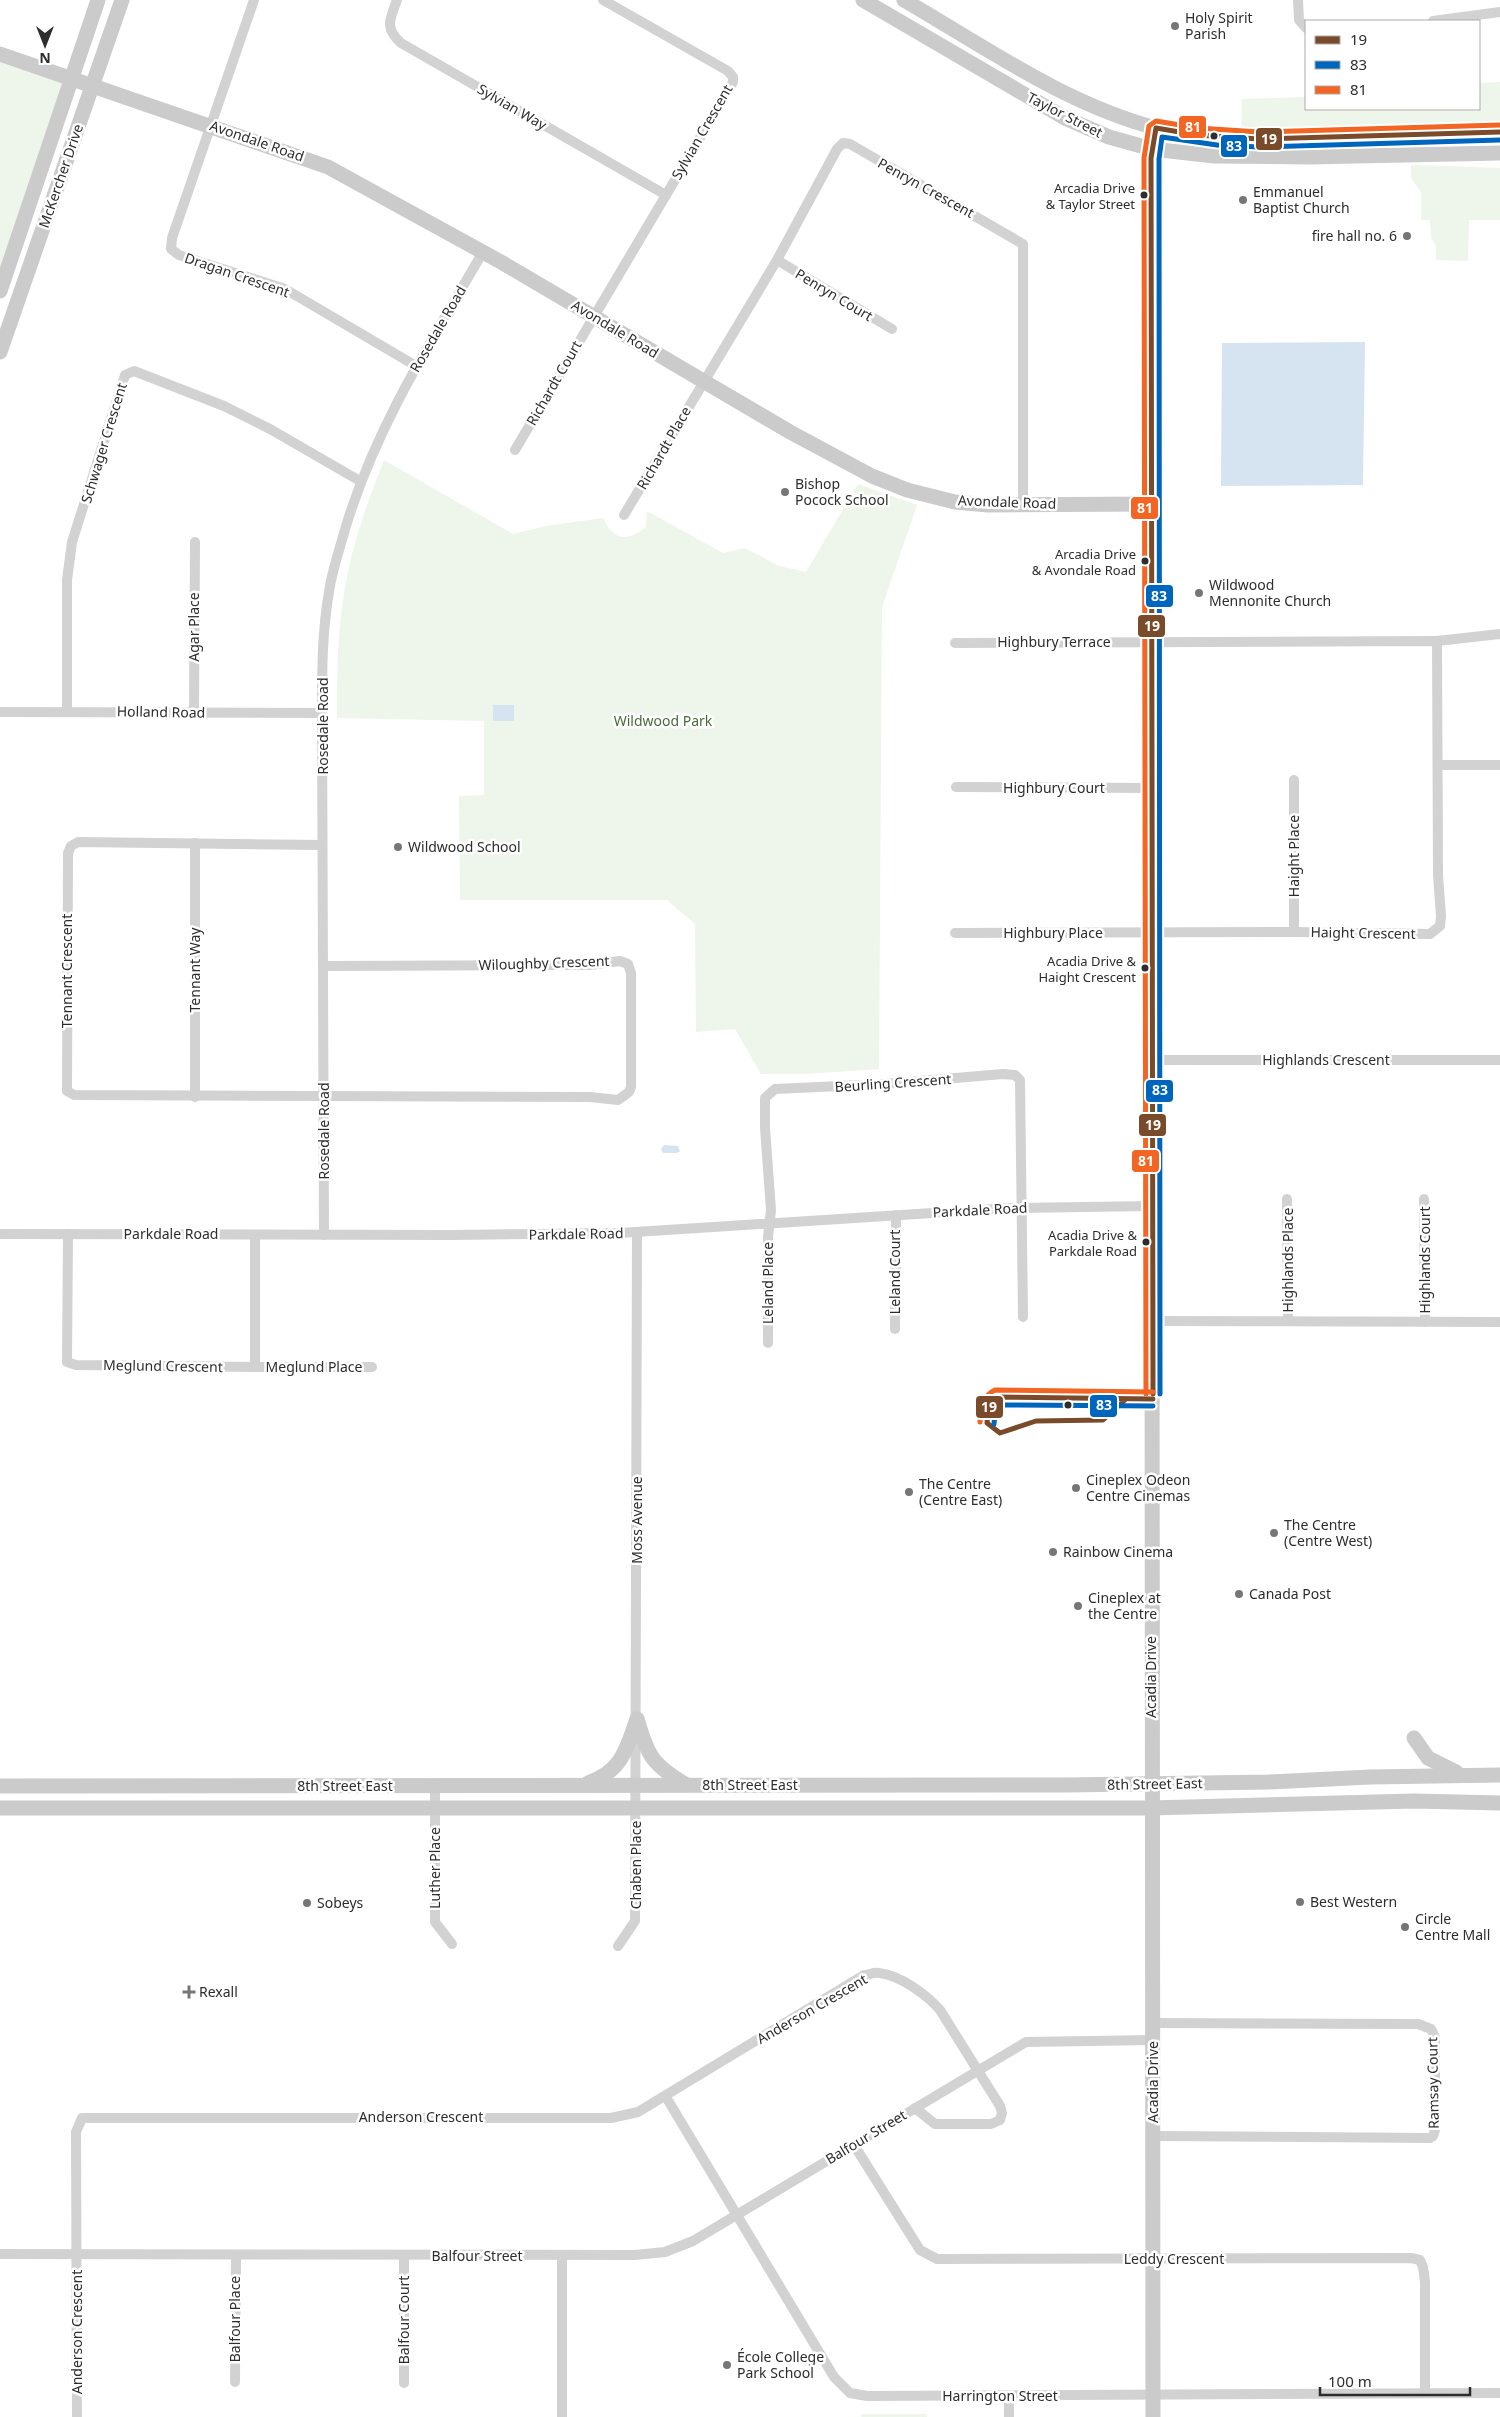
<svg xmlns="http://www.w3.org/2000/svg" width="1500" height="2417" viewBox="0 0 1500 2417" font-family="'Noto Sans',sans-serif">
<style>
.green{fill:#eef5eb}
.water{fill:#d6e4f2}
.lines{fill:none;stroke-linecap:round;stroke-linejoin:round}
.street{stroke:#d2d2d2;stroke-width:10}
.secondary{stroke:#cbcbcb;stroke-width:15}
.bus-1-casing{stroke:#fff;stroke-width:9}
.bus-2-casing{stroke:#fff;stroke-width:9}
.bus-3-casing{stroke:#fff;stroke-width:9}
.bus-1{stroke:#7a4b2a;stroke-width:5}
.bus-2{stroke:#0065bd;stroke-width:5}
.bus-3{stroke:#f26522;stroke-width:5}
.poi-dot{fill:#767676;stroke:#fff;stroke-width:2}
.bus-dot{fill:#2d2d2d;stroke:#fff;stroke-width:2}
.labels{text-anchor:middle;stroke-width:5;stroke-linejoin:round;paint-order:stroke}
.bus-label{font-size:13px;fill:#2d2d2d;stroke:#fff;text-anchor:end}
.poi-label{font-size:14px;fill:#2d2d2d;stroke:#fff;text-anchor:start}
.street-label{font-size:14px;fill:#2d2d2d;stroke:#fff}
.park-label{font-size:14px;fill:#4a6b39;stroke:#fff}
.line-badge{stroke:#fff;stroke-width:2}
.badge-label{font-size:14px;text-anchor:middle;font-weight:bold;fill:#fff}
</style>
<rect width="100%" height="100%" fill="#fff"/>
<g class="green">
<path d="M0 54 72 78 0 293Z"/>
<path d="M1500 82V126L1420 131 1241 133 1242 99 1306 97V109H1479V83Z"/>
<path d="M1411 165 1500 168V220H1469L1468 261 1436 260V246L1431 238 1430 220H1421V192L1411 178Z"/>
<path d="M384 460 513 534 546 526 603 518C614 541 627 542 646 527L647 511 723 553 745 548 779 566 806 572 858 484 917 505 882 607 879 1069 806 1074H761L735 1029 696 1032 695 924 667 900H460L459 796 484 795V721L337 718C337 674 337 631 345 588 352 544 368 501 384 460Z"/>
<rect x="861" y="2414" width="66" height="3"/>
</g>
<g class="water">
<path d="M1365 342 1363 485 1221 486 1222 343Z"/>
<rect x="493" y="705" width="21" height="16"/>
<path d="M664 1145 678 1146 680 1151 677 1153H663L661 1149Z"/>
</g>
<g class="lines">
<g class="street">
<path d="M254 0 172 238 171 249 179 255 285 289 416 366"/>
<path d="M397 0C390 19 384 28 401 43L666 195"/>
<path d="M1298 0 1299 20 1306 28"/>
<path d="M1433 21 1500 12"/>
<path d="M777 260 892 329"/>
<path d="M515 450 733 82V77L728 71 603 0"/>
<path d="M624 515 777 260 837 149 843 143 850 144 1023 244V504"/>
<path d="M1437 641 1500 634"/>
<path d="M67 711V580L72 542 125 375 134 371 224 406 270 429 360 481"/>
<path d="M0 712 322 713"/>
<path d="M194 712 195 542"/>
<path d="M1439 765H1500"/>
<path d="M1294 780V932"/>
<path d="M956 787 1152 788"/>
<path d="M322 845 78 842 71 846 68 853 67 1091 74 1095 590 1097 618 1100 629 1092 631 1087V973L628 964 620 961 590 965 324 966"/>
<path d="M955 933 1294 932 1430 934 1440 926 1441 916 1438 875 1437 641 955 643"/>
<path d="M1152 1060H1500"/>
<path d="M195 1097V843"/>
<path d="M1287 1199 1288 1321"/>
<path d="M1424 1199 1425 1322"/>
<path d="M0 1234 451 1235 620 1233 1010 1208 1152 1206"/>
<path d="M68 1234 67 1362 76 1365 255 1367V1235"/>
<path d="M324 1235 322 713C322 672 322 632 329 592 332 570 340 548 346 526 377 425 430 343 483 252"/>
<path d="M1153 1321 1500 1322"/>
<path d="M895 1329 896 1215"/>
<path d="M768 1343V1237L771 1210 765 1128V1098L775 1089 884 1084 1003 1074 1015 1075 1020 1080 1023 1317"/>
<path d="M255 1367H372"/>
<path d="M435 1786V1922L452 1944"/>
<path d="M618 1946 635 1921 637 1233"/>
<path d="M1153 2023 1418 2024 1431 2029 1435 2037V2130L1433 2136 1430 2138 1153 2136"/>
<path d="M666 2097 834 2377 850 2393 867 2396 1500 2393"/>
<path d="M854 2145 920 2250 937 2259 1411 2258 1420 2260 1423 2267 1425 2282V2393"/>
<path d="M0 2254 635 2255 665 2252 693 2241 1026 2042 1153 2040"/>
<path d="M404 2256V2383"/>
<path d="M562 2256V2417"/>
<path d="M235 2382 236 2256"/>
<path d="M77 2417 76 2132 82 2118H611L638 2112 864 1975C868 1975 874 1972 879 1973 900 1975 927 1995 940 2010L1000 2106 1002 2113 1000 2120 991 2124H935L915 2108"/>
<path d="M1009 2417V2397"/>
</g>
<g class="secondary">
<path d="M863 0 1065 118 1109 137 1152 149 1214 156 1309 157 1500 153"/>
<path d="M904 0C985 47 1065 104 1156 128 1208 142 1261 140 1315 139 1376 137 1438 135 1500 132"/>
<path d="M0 54 328 167 501 262 790 432 872 476 907 490 955 502 988 505 1151 504"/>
<path d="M0 291 98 0"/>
<path d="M0 352 122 0"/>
<path d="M637 1719C648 1755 651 1764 685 1784"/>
<path d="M1414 1738 1428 1758 1456 1772"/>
<path d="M588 1783C622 1771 626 1750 637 1719"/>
<path d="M0 1786 1067 1785 1269 1782 1370 1777 1500 1775"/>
<path d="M0 1808H1151L1414 1801 1500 1803"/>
<path d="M1153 2417 1151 158 1156 128"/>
</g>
<defs>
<g id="bus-1">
<path d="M1153 1394 1151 158 1156 128 1197 135 1259 139 1500 132"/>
<path d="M1126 1399 1103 1420 1036 1421 1000 1433 987 1423 988 1409 996 1397 1153 1399"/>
</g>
<g id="bus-2">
<path d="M1160 1394 1159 159 1162 137 1217 145 1259 147 1500 140"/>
<path d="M994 1424 995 1412 1000 1405 1153 1406"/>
</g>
<g id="bus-3">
<path d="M1146 1394 1144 158 1149 126 1156 121 1198 128 1259 132 1500 125"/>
<path d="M980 1422C980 1410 982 1396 995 1390L1153 1392"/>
</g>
</defs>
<use href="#bus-1" class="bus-1-casing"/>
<use href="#bus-2" class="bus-2-casing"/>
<use href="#bus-3" class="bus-3-casing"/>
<use href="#bus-1" class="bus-1"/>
<use href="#bus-2" class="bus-2"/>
<use href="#bus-3" class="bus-3"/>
</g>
<g class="poi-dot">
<circle cx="1175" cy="26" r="5"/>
<circle cx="1243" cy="200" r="5"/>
<circle cx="1407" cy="236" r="5"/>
<circle cx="785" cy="492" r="5"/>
<circle cx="1199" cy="593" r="5"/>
<circle cx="398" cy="847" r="5"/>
<circle cx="1076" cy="1488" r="5"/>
<circle cx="909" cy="1492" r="5"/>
<circle cx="1274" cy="1533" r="5"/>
<circle cx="1053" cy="1552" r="5"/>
<circle cx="1239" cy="1594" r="5"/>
<circle cx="1078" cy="1606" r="5"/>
<circle cx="1300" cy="1902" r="5"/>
<circle cx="307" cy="1903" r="5"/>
<circle cx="1405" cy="1927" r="5"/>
<path d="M186.5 1984.5h5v5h5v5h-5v5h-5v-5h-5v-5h5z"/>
<circle cx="727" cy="2365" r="5"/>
</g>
<g class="bus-dot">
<circle cx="1214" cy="136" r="4.5"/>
<circle cx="1144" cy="195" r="4.5"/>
<circle cx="1145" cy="561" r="4.5"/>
<circle cx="1145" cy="968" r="4.5"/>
<circle cx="1146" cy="1242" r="4.5"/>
<circle cx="1068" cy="1405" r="4.5"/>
</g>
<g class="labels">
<g class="bus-label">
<text x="1135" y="193">Arcadia Drive<tspan x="1135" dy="16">&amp; Taylor Street</tspan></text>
<text x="1136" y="559">Arcadia Drive<tspan x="1136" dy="16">&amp; Avondale Road</tspan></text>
<text x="1136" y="966">Acadia Drive &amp;<tspan x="1136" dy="16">Haight Crescent</tspan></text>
<text x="1137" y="1240">Acadia Drive &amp;<tspan x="1137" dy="16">Parkdale Road</tspan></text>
</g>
<g class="poi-label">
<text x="1185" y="23">Holy Spirit<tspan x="1185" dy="16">Parish</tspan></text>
<text x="1253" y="197">Emmanuel<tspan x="1253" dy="16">Baptist Church</tspan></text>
<text x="1397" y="241" text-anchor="end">fire hall no. 6</text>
<text x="795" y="489">Bishop<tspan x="795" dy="16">Pocock School</tspan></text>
<text x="1209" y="590">Wildwood<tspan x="1209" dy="16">Mennonite Church</tspan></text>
<text x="408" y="852">Wildwood School</text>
<text x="1086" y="1485">Cineplex Odeon<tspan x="1086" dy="16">Centre Cinemas</tspan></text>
<text x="919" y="1489">The Centre<tspan x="919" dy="16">(Centre East)</tspan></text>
<text x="1284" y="1530">The Centre<tspan x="1284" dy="16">(Centre West)</tspan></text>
<text x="1063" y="1557">Rainbow Cinema</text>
<text x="1249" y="1599">Canada Post</text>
<text x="1088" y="1603">Cineplex at<tspan x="1088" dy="16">the Centre</tspan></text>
<text x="1310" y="1907">Best Western</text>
<text x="317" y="1908">Sobeys</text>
<text x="1415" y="1924">Circle<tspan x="1415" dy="16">Centre Mall</tspan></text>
<text x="199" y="1997">Rexall</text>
<text x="737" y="2362">École College<tspan x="737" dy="16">Park School</tspan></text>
</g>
<g class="street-label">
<text transform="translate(512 107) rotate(30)" y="5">Sylvian Way</text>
<text transform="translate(1065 115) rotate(27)" y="5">Taylor Street</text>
<text transform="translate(702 132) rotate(-60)" y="5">Sylvian Crescent</text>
<text transform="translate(257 141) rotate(19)" y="5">Avondale Road</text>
<text transform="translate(61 176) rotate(-71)" y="5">McKercher Drive</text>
<text transform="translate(926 188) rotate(29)" y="5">Penryn Crescent</text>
<text transform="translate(237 275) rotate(19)" y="5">Dragan Crescent</text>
<text transform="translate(834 295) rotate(31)" y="5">Penryn Court</text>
<text transform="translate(438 329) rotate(-60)" y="5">Rosedale Road</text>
<text transform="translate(615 329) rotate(31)" y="5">Avondale Road</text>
<text transform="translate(554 383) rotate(-60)" y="5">Richardt Court</text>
<text transform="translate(104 443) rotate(-73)" y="5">Schwager Crescent</text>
<text transform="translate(664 448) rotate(-60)" y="5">Richardt Place</text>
<text transform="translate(1007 502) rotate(2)" y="5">Avondale Road</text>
<text transform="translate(194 627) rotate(-90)" y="5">Agar Place</text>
<text x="1054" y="647">Highbury Terrace</text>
<text transform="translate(161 712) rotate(1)" y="5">Holland Road</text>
<text transform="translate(323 726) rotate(-90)" y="5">Rosedale Road</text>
<text x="1054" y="793">Highbury Court</text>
<text transform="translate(1294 856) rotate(-90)" y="5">Haight Place</text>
<text x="1053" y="938">Highbury Place</text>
<text transform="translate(1363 933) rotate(1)" y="5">Haight Crescent</text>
<text transform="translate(544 963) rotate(-2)" y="5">Wiloughby Crescent</text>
<text transform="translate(195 970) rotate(-90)" y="5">Tennant Way</text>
<text transform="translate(67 971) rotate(-90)" y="5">Tennant Crescent</text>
<text x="1326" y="1065">Highlands Crescent</text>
<text transform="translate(893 1083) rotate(-4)" y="5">Beurling Crescent</text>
<text transform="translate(324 1131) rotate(-90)" y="5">Rosedale Road</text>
<text transform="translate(980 1210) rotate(-3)" y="5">Parkdale Road</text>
<text x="171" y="1239">Parkdale Road</text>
<text transform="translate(576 1234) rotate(-1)" y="5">Parkdale Road</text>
<text transform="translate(1288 1260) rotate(-90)" y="5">Highlands Place</text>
<text transform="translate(1425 1260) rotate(-90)" y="5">Highlands Court</text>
<text transform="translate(895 1272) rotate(-90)" y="5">Leland Court</text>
<text transform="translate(768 1283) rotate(-90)" y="5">Leland Place</text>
<text transform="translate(163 1366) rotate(1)" y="5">Meglund Crescent</text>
<text x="314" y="1372">Meglund Place</text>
<text transform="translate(637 1520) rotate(-90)" y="5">Moss Avenue</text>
<text transform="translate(1151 1677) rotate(-90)" y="5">Acadia Drive</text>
<text transform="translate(1155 1784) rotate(-1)" y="5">8th Street East</text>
<text x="750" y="1790">8th Street East</text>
<text x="345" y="1791">8th Street East</text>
<text transform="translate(636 1865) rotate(-90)" y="5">Chaben Place</text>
<text transform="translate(435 1868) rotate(-90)" y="5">Luther Place</text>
<text transform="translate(812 2009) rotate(-30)" y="5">Anderson Crescent</text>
<text transform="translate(1153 2082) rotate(-90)" y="5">Acadia Drive</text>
<text transform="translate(1433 2083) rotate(-91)" y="5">Ramsay Court</text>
<text x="421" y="2122">Anderson Crescent</text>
<text transform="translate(866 2137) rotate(-31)" y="5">Balfour Street</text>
<text x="477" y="2261">Balfour Street</text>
<text x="1174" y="2264">Leddy Crescent</text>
<text transform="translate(235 2319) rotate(-90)" y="5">Balfour Place</text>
<text transform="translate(404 2320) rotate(-90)" y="5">Balfour Court</text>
<text transform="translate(77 2332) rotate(-90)" y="5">Anderson Crescent</text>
<text x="1000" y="2401">Harrington Street</text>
</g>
<g class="park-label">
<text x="663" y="726">Wildwood Park</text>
</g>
</g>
<g class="line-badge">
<rect x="1178" y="115" width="29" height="24" rx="5" fill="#f26522"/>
<rect x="1255" y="127" width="28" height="24" rx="5" fill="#7a4b2a"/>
<rect x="1220" y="134" width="28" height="24" rx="5" fill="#0065bd"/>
<rect x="1130" y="496" width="29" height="24" rx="5" fill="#f26522"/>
<rect x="1145" y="584" width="29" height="24" rx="5" fill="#0065bd"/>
<rect x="1137" y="614" width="29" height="24" rx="5" fill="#7a4b2a"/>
<rect x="1145" y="1079" width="29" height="24" rx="5" fill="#0065bd"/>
<rect x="1138" y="1113" width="29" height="24" rx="5" fill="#7a4b2a"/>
<rect x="1131" y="1149" width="29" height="24" rx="5" fill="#f26522"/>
<rect x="1089" y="1394" width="29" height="24" rx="5" fill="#0065bd"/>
<rect x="975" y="1395" width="29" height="24" rx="5" fill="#7a4b2a"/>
</g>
<g class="badge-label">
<text x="1193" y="132">81</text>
<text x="1269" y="144">19</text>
<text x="1234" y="151">83</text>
<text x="1145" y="513">81</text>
<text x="1159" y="601">83</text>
<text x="1152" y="631">19</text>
<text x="1160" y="1095">83</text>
<text x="1153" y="1130">19</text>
<text x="1146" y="1166">81</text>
<text x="1104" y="1410">83</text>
<text x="989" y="1412">19</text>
</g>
<rect x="1305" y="20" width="175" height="90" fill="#ffffff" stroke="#ababab"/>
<rect x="1315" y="36" width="25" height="8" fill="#7a4b2a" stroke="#ababab"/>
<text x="1350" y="45" font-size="15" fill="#2d2d2d">19</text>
<rect x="1315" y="61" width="25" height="8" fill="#0065bd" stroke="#ababab"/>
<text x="1350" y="70" font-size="15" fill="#2d2d2d">83</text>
<rect x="1315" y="86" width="25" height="8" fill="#f26522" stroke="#ababab"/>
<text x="1350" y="95" font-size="15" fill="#2d2d2d">81</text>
<g transform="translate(45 45) rotate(180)" stroke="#ffffff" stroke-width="4" paint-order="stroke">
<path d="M0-4L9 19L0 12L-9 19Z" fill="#2d2d2d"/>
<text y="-8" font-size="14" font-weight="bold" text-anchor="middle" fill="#2d2d2d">N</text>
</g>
<path d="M1320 2387v8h150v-8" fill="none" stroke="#2d2d2d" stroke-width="2.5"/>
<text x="1328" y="2387" font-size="15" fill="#2d2d2d" stroke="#ffffff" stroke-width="4" paint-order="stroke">100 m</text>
</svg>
